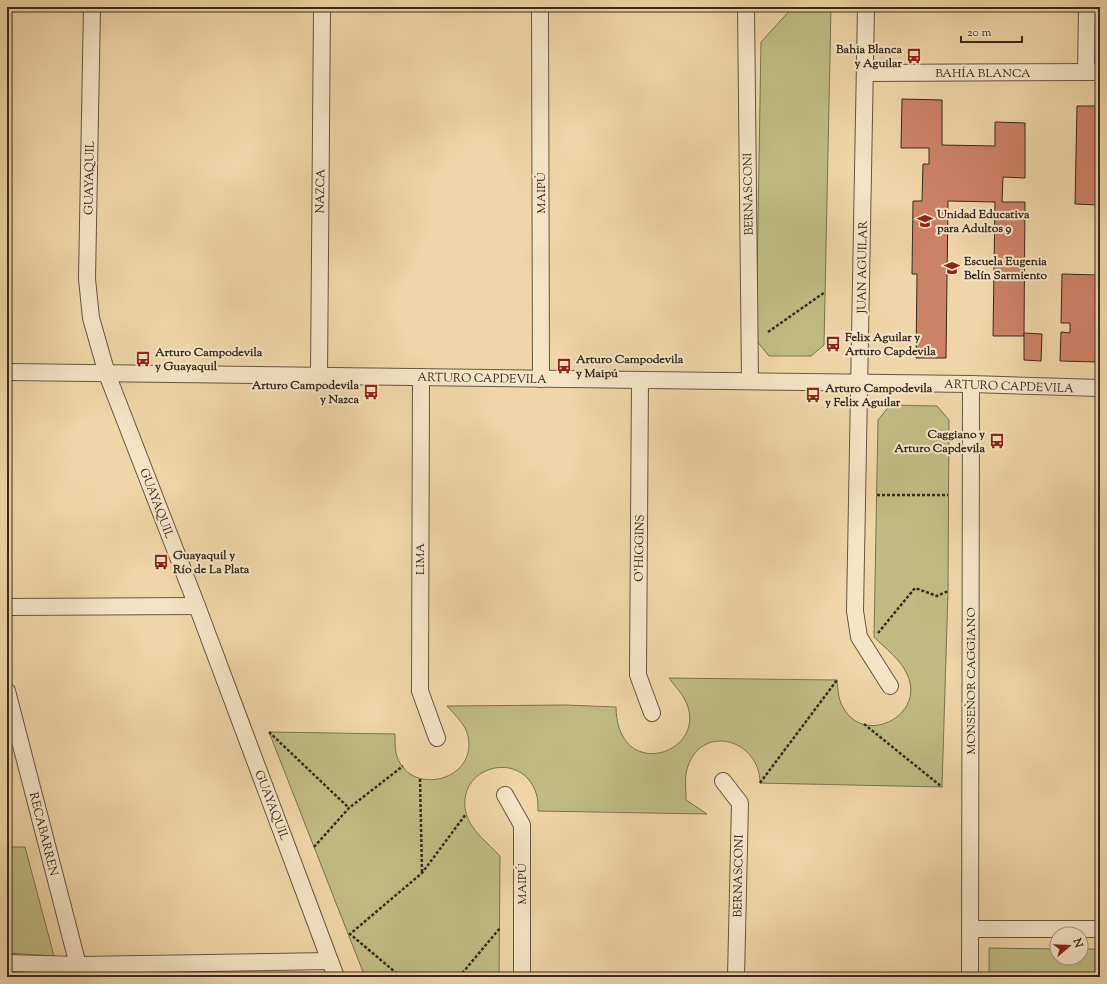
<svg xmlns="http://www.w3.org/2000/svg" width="1107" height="984" viewBox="0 0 1107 984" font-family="'Sorts Mill Goudy',serif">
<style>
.green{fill:#c0bb82;stroke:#7c7350}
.building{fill:#cc8266;stroke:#382b1d}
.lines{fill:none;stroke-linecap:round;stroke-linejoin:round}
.street-casing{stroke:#665640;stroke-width:18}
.path{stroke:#382b1d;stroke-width:2.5;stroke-dasharray:3 2;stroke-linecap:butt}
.street{stroke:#f5e4c6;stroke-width:16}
.labels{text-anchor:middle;stroke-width:4;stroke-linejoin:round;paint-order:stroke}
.poi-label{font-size:12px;font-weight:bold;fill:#382b1d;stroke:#f5e4c6;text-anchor:start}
.street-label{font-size:12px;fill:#382b1d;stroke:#f5e4c6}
</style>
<rect width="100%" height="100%" fill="#efd5a7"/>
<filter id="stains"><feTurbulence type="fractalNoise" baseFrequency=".005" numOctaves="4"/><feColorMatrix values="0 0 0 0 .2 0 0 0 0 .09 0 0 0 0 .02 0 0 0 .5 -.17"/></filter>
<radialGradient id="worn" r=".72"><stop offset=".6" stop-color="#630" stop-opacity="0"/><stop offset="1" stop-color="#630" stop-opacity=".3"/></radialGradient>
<g class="green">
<path d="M793 7H831L824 345 811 356H769L756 340 761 42Z"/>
<path d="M1098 7H1100V48H1097Z"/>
<path d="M890 405 937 406 949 420 948 591 942 787 760 783C760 740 703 723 688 766 684 776 686 789 686 800L707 814 538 811C538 805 538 798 536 793 521 748 455 767 466 813 470 830 489 844 500 856L499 977H365L269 732 395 734C395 740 395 747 396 753 407 798 478 782 468 736 466 725 455 715 447 706L566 705 616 707C617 786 714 752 684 698 680 691 673 684 669 678L837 680C838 689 838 699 843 707 863 747 927 716 907 674 901 660 885 648 874 637L878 420Z"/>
<path d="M7 847H25L54 956 7 953Z"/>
<path d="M989 948 1057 949V958H1081V949H1100V977H989Z"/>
</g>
<g class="building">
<path d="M902 99 942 100V145L995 146V122L1025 123V178L1003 177 1002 202H1025L1024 336H993L995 202 948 201 946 358H916L917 274H912L913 201H922L923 164H929V148H901Z"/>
<path d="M1077 106H1100L1099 183H1100V205L1075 204Z"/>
<path d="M1062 274 1098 275 1097 362 1060 361 1061 332 1070 333V323H1061Z"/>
<path d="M1024 333 1042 334 1041 361 1024 360Z"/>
</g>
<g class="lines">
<defs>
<g id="street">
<path d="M92 7 87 279 91 318 107 374 197 606 336 977"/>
<path d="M540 7 541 379"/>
<path d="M746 7 750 381"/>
<path d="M866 7 855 611 859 637 890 686"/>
<path d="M1086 72 1087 7"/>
<path d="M865 73 1100 72"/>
<path d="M7 372 971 384 1100 388"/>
<path d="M319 376 322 7"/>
<path d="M421 377 420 691 437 738"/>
<path d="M640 380 638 675 652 713"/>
<path d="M7 607 197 606"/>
<path d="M7 691 78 965 79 977"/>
<path d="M723 781 740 803 736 977"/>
<path d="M505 795 522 825V977"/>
<path d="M970 929H1100"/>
<path d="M7 963 78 965 330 961"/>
<path d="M970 977 971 384"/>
</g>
</defs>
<use href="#street" class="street-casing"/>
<g class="path">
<path d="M768 332 825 292"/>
<path d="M877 495H948"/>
<path d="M878 633 915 588 937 596 948 591"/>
<path d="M864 724 942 787"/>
<path d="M269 732 349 808"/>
<path d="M420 779 422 872"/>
<path d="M760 783 837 680"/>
<path d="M314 847 349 808 403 766"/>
<path d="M401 977 350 934 422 873 466 814"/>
<path d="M459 977 500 928"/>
</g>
<use href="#street" class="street"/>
</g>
<defs>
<symbol id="bus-bare" viewBox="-9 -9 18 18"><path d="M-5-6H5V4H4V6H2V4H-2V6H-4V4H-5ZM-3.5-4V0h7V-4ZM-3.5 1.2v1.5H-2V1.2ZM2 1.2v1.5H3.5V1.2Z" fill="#8f2418" stroke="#f5e4c6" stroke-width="2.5" paint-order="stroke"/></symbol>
<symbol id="school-bare" viewBox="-9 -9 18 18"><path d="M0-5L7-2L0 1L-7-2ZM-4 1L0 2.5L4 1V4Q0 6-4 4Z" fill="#8f2418" stroke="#f5e4c6" stroke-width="2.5" paint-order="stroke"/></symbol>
</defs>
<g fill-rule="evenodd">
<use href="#bus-bare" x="903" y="45" width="22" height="22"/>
<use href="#school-bare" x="914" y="210" width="22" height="22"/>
<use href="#school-bare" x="941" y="257" width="22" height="22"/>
<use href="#bus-bare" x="822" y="333" width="22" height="22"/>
<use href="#bus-bare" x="132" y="348" width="22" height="22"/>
<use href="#bus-bare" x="553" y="355" width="22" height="22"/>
<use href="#bus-bare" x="360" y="381" width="22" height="22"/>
<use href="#bus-bare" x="802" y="384" width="22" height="22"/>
<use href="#bus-bare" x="986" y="430" width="22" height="22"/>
<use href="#bus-bare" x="150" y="551" width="22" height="22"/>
</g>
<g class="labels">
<g class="poi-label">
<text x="902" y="53" text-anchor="end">Bahia Blanca<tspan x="902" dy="14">y Aguilar</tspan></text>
<text x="937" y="218">Unidad Educativa<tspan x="937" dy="14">para Adultos 9</tspan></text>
<text x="964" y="265">Escuela Eugenia<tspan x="964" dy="14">Belín Sarmiento</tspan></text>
<text x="845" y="341">Felix Aguilar y<tspan x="845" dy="14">Arturo Capdevila</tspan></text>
<text x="155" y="356">Arturo Campodevila<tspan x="155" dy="14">y Guayaquil</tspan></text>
<text x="576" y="363">Arturo Campodevila<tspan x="576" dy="14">y Maipú</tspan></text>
<text x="359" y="389" text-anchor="end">Arturo Campodevila<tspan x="359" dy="14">y Nazca</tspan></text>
<text x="825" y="392">Arturo Campodevila<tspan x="825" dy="14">y Felix Aguilar</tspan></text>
<text x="985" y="438" text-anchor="end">Caggiano y<tspan x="985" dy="14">Arturo Capdevila</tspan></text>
<text x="173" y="559">Guayaquil y<tspan x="173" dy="14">Río de La Plata</tspan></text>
</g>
<g class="street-label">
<text x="983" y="77">BAHÍA BLANCA</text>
<text transform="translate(89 178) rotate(-89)" y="4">GUAYAQUIL</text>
<text transform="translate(320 191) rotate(-89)" y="4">NAZCA</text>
<text transform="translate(541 193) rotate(-90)" y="4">MAIPÚ</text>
<text transform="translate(748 194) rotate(-91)" y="4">BERNASCONI</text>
<text transform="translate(862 267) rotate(-89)" y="4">JUAN AGUILAR</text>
<text transform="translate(482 378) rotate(1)" y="4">ARTURO CAPDEVILA</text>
<text transform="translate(1009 386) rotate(2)" y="4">ARTURO CAPDEVILA</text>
<text transform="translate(157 503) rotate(69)" y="4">GUAYAQUIL</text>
<text transform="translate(639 548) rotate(-89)" y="4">O'HIGGINS</text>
<text transform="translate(420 559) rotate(-90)" y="4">LIMA</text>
<text transform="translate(971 681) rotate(-90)" y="4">MONSEÑOR CAGGIANO</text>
<text transform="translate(272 805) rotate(69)" y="4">GUAYAQUIL</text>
<text transform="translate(44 834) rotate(76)" y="4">RECABARREN</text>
<text transform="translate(738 876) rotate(-89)" y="4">BERNASCONI</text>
<text transform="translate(522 884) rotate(-90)" y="4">MAIPÚ</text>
</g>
</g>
<rect width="1107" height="984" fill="none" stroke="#efd5a7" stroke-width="24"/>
<rect x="8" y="8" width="1091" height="968" fill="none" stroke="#382b1d" stroke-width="2"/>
<rect x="12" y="12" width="1083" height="960" fill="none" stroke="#382b1d"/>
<g transform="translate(1069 946) rotate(71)"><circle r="19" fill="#f5e4c6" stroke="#a99a82"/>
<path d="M0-3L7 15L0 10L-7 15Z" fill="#8f2418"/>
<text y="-6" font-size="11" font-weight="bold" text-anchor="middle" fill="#382b1d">N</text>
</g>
<path d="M961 36v6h61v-6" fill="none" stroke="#382b1d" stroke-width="2"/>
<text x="967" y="36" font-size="12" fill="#382b1d" stroke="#f5e4c6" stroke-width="3" paint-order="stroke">20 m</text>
<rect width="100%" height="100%" filter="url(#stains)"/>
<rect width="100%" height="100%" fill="url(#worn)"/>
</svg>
